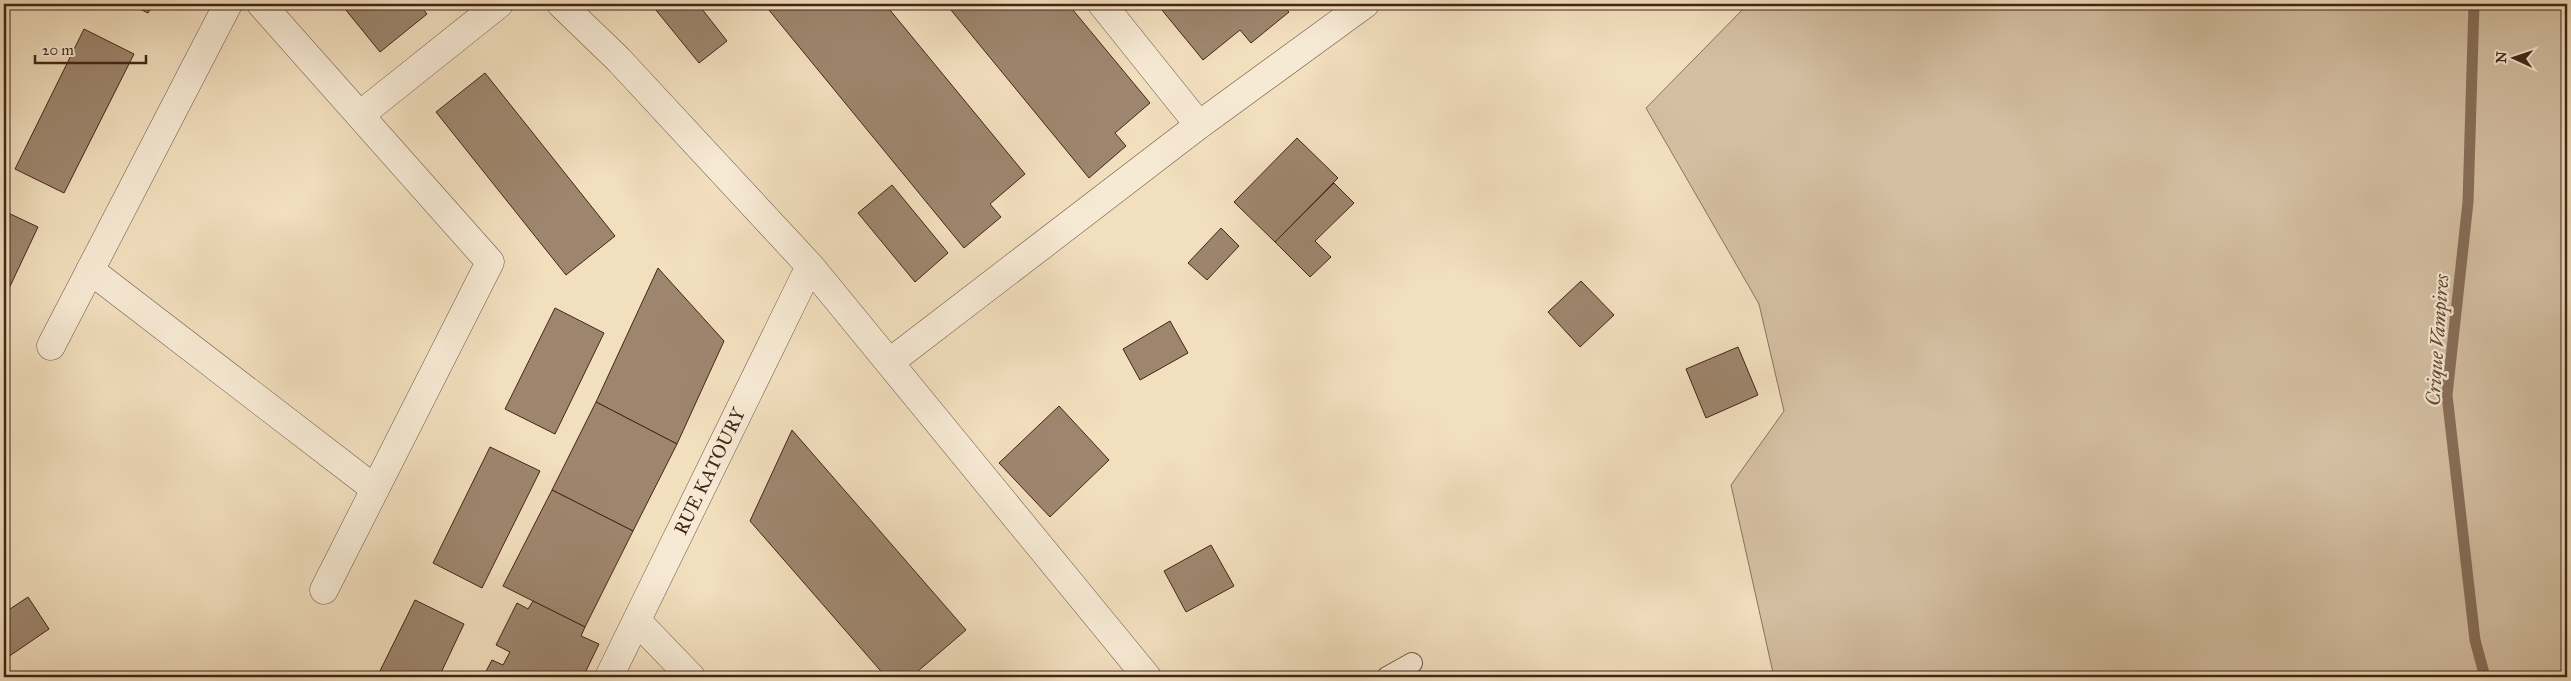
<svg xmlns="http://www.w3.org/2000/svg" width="2571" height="681" viewBox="0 0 2571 681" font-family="'IM FELL Great Primer',serif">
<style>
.green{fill:#d4bfa2;stroke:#8c725c}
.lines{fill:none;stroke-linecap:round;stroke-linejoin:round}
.stream{stroke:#886f59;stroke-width:11}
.building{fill:#9e866e;stroke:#432517}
.service-casing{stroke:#6f5441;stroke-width:22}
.minor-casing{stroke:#6f5441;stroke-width:29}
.service{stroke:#f7ead5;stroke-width:20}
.minor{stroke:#f7ead5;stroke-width:28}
.labels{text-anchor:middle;stroke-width:4.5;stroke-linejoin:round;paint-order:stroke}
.street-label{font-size:19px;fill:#432517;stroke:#f7ead5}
.water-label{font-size:20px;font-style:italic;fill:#664a38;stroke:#f7ead5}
</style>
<rect width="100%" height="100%" fill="#f2dfbe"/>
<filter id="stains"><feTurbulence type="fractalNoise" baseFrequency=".004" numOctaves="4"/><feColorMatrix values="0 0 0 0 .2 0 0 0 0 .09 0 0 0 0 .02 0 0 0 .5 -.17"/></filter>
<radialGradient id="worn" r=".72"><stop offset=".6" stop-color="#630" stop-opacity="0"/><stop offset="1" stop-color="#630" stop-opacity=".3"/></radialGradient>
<path class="green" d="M1748 4H2567V677H1774L1731 485 1784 411 1759 304 1646 108Z"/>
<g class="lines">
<path class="stream" d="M2474 4 2468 202 2447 395 2475 640 2485 677"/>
</g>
<g class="building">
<path d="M130 4H153L148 13Z"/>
<path d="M341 4H419L427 14 380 52Z"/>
<path d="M651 4H698L727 41 699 63Z"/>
<path d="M764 4H885L1025 174 990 204 1001 217 964 248Z"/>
<path d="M946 4H1068L1150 103 1115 133 1126 146 1089 178Z"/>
<path d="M1157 4H1282L1289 12 1251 43 1240 30 1203 60Z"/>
<path d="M84 29 134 54 64 193 15 169Z"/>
<path d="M485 73 615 236 566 275 436 112Z"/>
<path d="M1297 138 1338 178 1275 242 1234 202Z"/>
<path d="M1334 183 1354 203 1315 241 1331 257 1310 277 1275 242Z"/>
<path d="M892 185 948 253 915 282 858 213Z"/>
<path d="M4 211 38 227 4 299Z"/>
<path d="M1221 228 1239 246 1207 280 1188 263Z"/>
<path d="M658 268 724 341 677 444 596 402Z"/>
<path d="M1581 281 1614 315 1580 347 1548 312Z"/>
<path d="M555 308 604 333 555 434 505 409Z"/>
<path d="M1170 321 1188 353 1140 380 1123 349Z"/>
<path d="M1738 347 1758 395 1706 418 1686 369Z"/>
<path d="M596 402 677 444 633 531 552 490Z"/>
<path d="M1059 406 1109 460 1050 517 999 463Z"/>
<path d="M792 430 966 630 911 677H886L750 521Z"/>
<path d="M490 447 540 471 482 588 433 563Z"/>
<path d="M552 490 633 531 585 627 503 586Z"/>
<path d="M1211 545 1234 586 1186 612 1164 571Z"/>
<path d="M28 597 49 629 8 657 4 650V613Z"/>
<path d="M415 600 464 624 439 677H377Z"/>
<path d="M533 601 585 627 581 636 599 644 583 677H483L492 660 503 665 510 652 496 645 517 603 528 609Z"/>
</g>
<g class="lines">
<defs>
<path id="service" d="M1387 677 1412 663"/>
<g id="minor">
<path d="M261 4 490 262 324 590"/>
<path d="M561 4 618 59 810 266 1147 677"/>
<path d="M1102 4 1199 125"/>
<path d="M360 115 499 4"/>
<path d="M90 270 375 489"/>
<path d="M51 346 228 4"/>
<path d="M890 362 1199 125 1365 4"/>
<path d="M637 621 691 677"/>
<path d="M609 677 810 266"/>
</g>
</defs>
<use href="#service" class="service-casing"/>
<use href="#minor" class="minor-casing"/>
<use href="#service" class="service"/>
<use href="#minor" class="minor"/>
</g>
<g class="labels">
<g class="street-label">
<text transform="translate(709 471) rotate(-64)" y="7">RUE KATOURY</text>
</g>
<g class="water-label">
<text transform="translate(2437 340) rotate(-86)" y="7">Crique Vampires</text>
</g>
</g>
<rect width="2571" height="681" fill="none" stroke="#f2dfbe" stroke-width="20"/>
<rect x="5" y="5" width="2561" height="671" fill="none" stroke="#432517" stroke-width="2.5"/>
<rect x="10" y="10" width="2551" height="661" fill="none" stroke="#432517"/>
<g transform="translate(2514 58) rotate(273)" stroke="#f7ead5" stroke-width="4" paint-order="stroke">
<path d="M0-4L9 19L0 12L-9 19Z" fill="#432517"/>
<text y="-8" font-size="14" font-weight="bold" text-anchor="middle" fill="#432517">N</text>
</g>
<path d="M35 55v8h111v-8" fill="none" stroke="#432517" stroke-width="2.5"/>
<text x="42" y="55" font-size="15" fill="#432517" stroke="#f7ead5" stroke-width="4" paint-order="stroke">20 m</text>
<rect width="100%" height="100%" filter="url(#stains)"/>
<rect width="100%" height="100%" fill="url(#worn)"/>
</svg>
